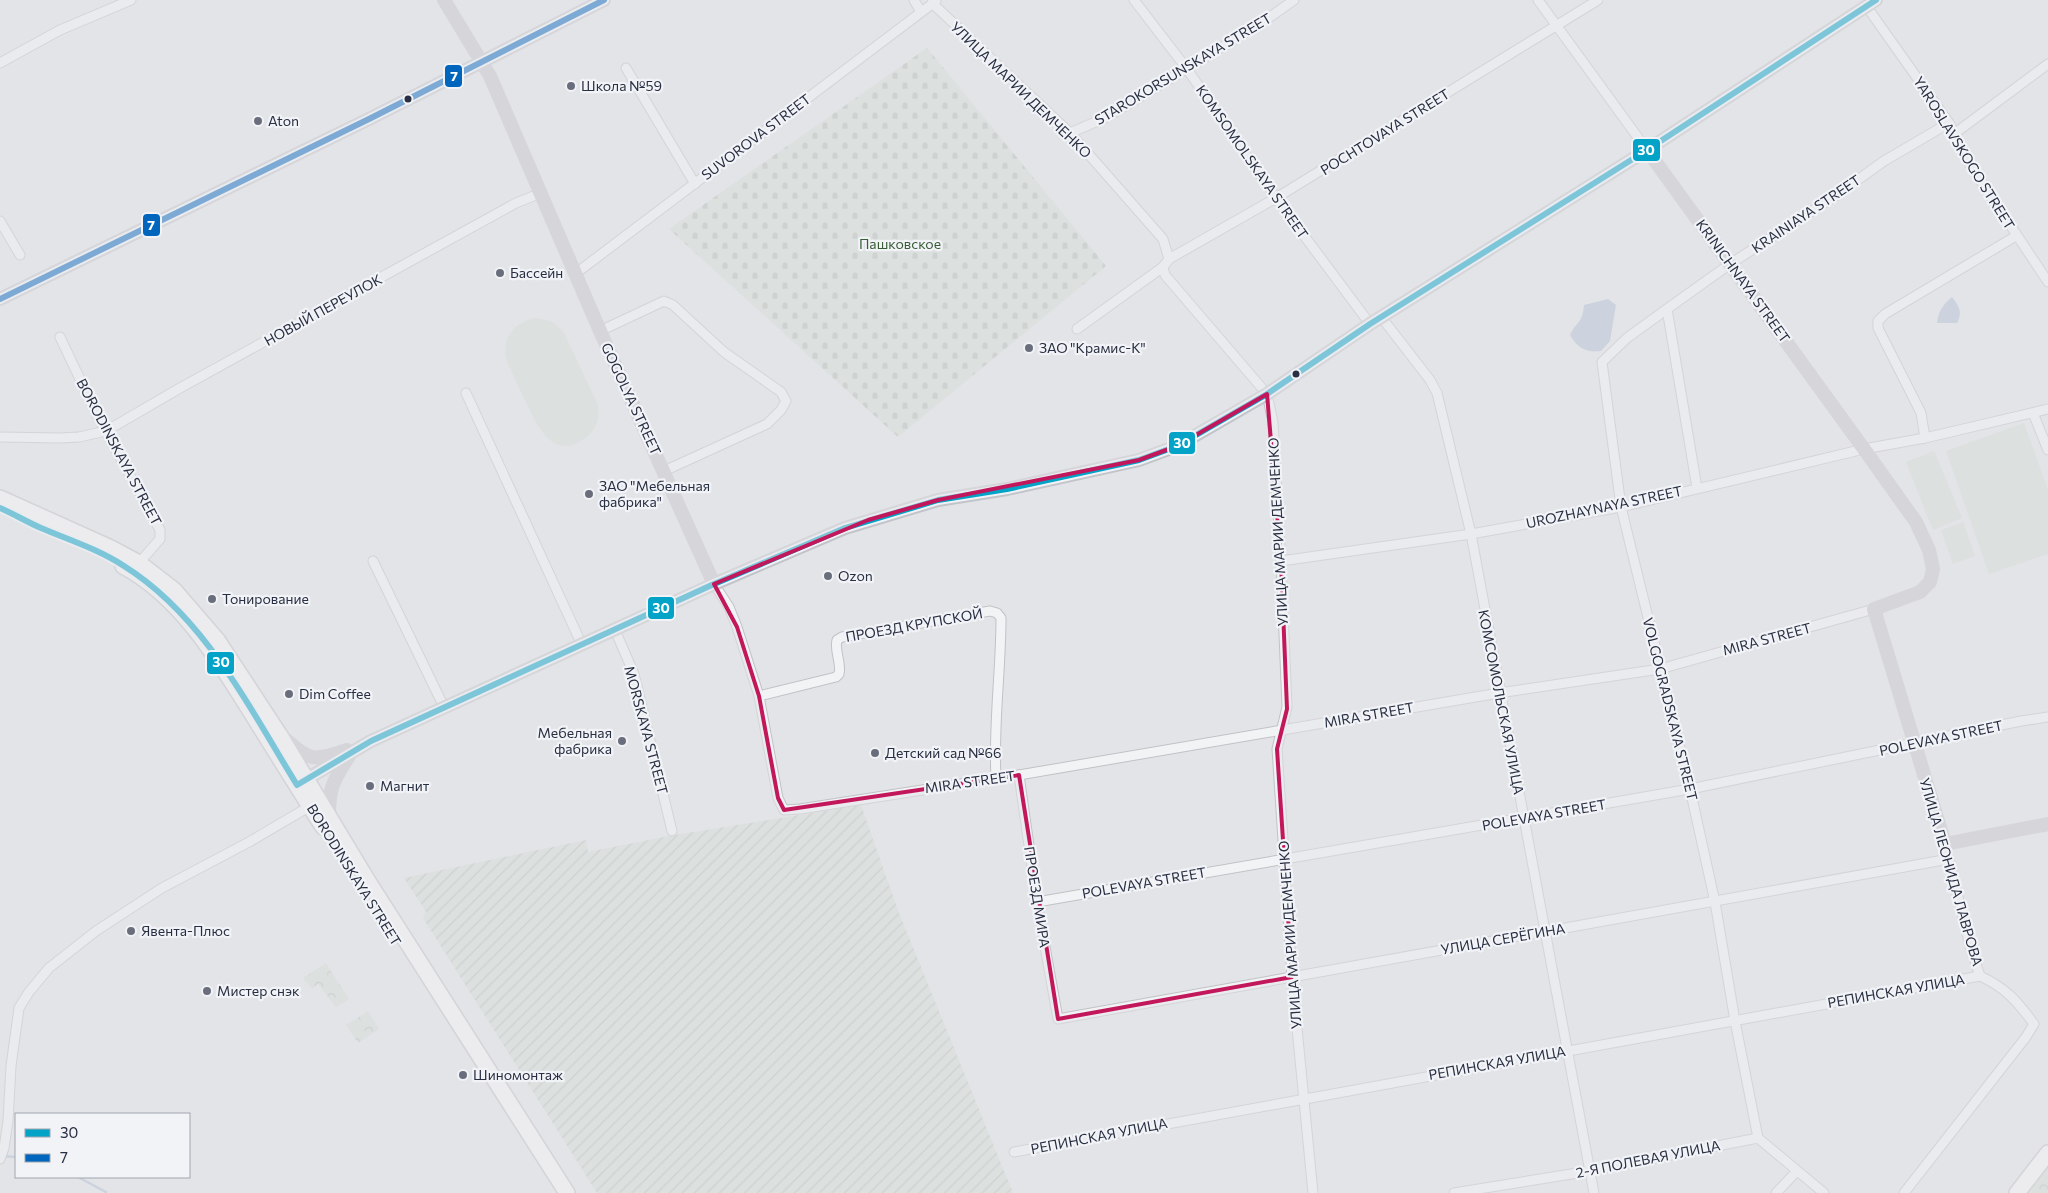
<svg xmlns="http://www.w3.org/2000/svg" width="2048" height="1193" viewBox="0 0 2048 1193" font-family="Commissioner,sans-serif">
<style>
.forest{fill:url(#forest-crowns)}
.cemetery{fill:url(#cemetery-stones)}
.garden{fill:url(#garden-furrows)}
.pitch{fill:#d2dbd3}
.water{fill:#b1bed3}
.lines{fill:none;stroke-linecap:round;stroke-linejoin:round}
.stream{stroke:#b1bed3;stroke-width:2.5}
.street-casing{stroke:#c1c2c6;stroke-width:11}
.primary-casing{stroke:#bfc1c6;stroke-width:18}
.street{stroke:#f2f3f5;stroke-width:9}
.secondary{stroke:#c3c4ca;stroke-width:14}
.primary{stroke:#f6f6f7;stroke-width:15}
.bus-1-casing{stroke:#f1f3f7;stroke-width:10}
.bus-2-casing{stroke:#f1f3f7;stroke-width:10}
.bus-1{stroke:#02a3c7;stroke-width:6}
.bus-2{stroke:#0065bd;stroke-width:6}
.marked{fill:none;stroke:#c2185b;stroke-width:4;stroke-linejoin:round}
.poi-dot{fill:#6a6e7c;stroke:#f1f3f7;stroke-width:2}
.bus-dot{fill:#292f42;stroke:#f1f3f7;stroke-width:2}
.labels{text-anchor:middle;stroke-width:4.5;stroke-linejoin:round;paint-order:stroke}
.street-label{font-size:14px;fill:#292f42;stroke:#f1f3f7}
.poi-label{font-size:14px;fill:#292f42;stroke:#f1f3f7;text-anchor:start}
.park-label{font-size:14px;fill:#395e36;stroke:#f1f3f7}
.line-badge{stroke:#f1f3f7;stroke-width:2}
.badge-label{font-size:14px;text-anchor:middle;font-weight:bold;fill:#fff}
</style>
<defs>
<pattern id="forest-crowns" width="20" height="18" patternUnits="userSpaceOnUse" patternTransform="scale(1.25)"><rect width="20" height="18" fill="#d2dbd3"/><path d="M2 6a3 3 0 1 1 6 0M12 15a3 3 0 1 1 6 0" fill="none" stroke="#b4bcb6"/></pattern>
<pattern id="cemetery-stones" width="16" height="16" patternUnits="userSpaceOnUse" patternTransform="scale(1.25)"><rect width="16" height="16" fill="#d2dbd3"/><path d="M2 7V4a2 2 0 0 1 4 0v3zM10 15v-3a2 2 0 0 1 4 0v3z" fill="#b4bcb6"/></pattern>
<pattern id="garden-furrows" width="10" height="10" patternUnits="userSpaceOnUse" patternTransform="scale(1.25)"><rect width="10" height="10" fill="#d2dbd3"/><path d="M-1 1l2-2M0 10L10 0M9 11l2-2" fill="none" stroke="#b4bcb6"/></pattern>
</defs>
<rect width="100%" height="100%" fill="#e3e4e8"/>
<g class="forest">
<path d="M326 963 349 999 336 1007 318 984 312 989 303 978Z"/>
<path d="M368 1011 379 1029 358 1043 346 1025Z"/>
<path d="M2048 1167V1193H2029Z"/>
</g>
<path class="cemetery" d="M927 48 1106 266 898 437 669 229Z"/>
<path class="garden" d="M861 805 899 913 1013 1193H597L423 918 426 912 404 878 586 840 588 852 669 836Z"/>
<g class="pitch">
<path d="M535 318 551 321 563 331 598 405C600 417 597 428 588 436 552 466 535 421 523 396 517 384 511 371 506 358 502 337 515 322 535 318Z"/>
<path d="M2024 423 2048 490V554L1989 574 1946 451Z"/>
<path d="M1934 451 1962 518 1933 530 1906 462Z"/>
<path d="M1963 522 1975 556 1953 564 1941 530Z"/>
</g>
<g class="water">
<path d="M1952 297C1959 306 1963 312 1957 323H1937C1938 312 1943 304 1952 297Z"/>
<path d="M1608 299 1616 305 1610 341 1601 351C1587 353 1577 348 1570 335 1577 320 1582 325 1584 305Z"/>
</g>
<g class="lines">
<g class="stream">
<path d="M3 1156 16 1157"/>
<path d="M78 1177 106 1192"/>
</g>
<defs>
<g id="street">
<path d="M914 0 921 12"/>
<path d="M1134 0 1187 69 1276 198 1370 324"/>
<path d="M1538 0 1647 150"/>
<path d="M932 3 1070 133 1163 239 1169 259 1163 267 1165 275 1267 394 1273 422 1281 561 1287 707 1277 749 1292 977 1313 1193"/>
<path d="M1867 7 1949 123 1965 157 2048 282"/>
<path d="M0 63 60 30 131 0"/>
<path d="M626 68 695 184"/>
<path d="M1070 133 1107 117 1260 24 1294 0"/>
<path d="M1954 134 2048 64"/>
<path d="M0 221 20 255"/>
<path d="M1169 259 1276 198 1598 0"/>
<path d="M575 274 936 1"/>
<path d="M1667 309 1627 338 1602 362 1621 507 1690 789 1715 902 1735 1021 1758 1138"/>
<path d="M1382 318 1430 380 1437 393 1471 534 1594 1193"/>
<path d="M1077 329 1163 267"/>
<path d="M600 331 664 301 673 305 724 352 781 392 786 401 781 410 767 424 664 471"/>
<path d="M60 337 97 415 160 530V539L139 563"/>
<path d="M466 393 582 645"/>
<path d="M2033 413 2048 450"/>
<path d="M0 437 60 438 79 437 106 431 180 388 516 203 541 193"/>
<path d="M1925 438 1921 413 1878 328V321L1885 314 2016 236"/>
<path d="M1697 488 1667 309 1730 264 1834 197 1884 161 1949 123"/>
<path d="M373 561 444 707"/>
<path d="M1281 561 1471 534 1621 507 1864 449 1925 438 2048 409"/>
<path d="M714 584 729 607 737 627 759 696 778 798 784 810 800 809 1019 775 1499 693 1660 669 1874 609"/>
<path d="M615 630 634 674 672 831"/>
<path d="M759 696 836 677 839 674C842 663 834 652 837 640L842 637 990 611 997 613 1001 618C1001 672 993 725 996 778"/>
<path d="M1019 775 1037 902 1058 1019 1949 859"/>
<path d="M1037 902 1690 789 2021 721 2048 717"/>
<path d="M1014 1152 1980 976"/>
<path d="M0 1159 4 1148 8 1121 11 1066 19 1008 29 992 49 968 96 931 162 888 249 842 312 805"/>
<path d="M1454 1193 1590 1171 1758 1138 1824 1193"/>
<path d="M1776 1193 1797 1171"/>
<path d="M1904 1193 2026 1037 2034 1024C2017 1001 2006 988 1980 976L1970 946 1945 844"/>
</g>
<g id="primary">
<path d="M0 498 111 548 139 563 174 590 218 641 279 734 366 878 567 1193"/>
<path d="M123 566C182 597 220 663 254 717 277 754 300 791 323 827"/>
<path d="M2017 1193 2048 1153"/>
</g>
</defs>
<use href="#street" class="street-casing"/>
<use href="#primary" class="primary-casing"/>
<use href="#street" class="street"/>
<g class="secondary">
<path d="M444 0 490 76 600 331 714 584"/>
<path d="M1647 150 1864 449 1916 522 1929 550 1933 569 1930 582 1920 592 1874 609 1945 844 2048 824"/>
<path d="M0 299 369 119 604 0"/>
<path d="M284 738C312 762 312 761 347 750"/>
<path d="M298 784 371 741 714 584 845 528 938 500 1007 489 1139 460 1177 446 1267 394 1370 324 1647 150 1876 0"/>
<path d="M329 817C329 786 333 782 349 756"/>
</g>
<use href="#primary" class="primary"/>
<defs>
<path id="bus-1" d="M0 508C14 514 27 522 41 528 69 540 98 549 124 566 204 616 249 707 297 785L371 741 714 584 845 528 938 500 1007 489 1139 460 1177 446 1267 394 1370 324 1647 150 1876 0"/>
<path id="bus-2" d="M0 299 369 119 604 0"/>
</defs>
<use href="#bus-1" class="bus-1-casing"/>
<use href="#bus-2" class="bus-2-casing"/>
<use href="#bus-1" class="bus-1"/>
<use href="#bus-2" class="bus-2"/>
</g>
<path d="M0 0H2048V1193H0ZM1267 394 1281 561 1287 709 1277 749 1292 977 1058 1019 1019 775 784 810 778 798 759 696 737 627 714 584 868 520 938 500 1139 460 1177 446Z" fill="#e3e4e8" fill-opacity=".55" fill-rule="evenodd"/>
<path class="marked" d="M1267 394 1281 561 1287 709 1277 749 1292 977 1058 1019 1019 775 784 810 778 798 759 696 737 627 714 584 868 520 938 500 1139 460 1177 446Z"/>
<g class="poi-dot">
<circle cx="571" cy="86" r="5"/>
<circle cx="258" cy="121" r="5"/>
<circle cx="500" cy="273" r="5"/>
<circle cx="1029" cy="348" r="5"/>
<circle cx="589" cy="494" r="5"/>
<circle cx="828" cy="576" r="5"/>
<circle cx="212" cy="599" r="5"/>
<circle cx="289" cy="694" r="5"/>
<circle cx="622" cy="741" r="5"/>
<circle cx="875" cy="753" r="5"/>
<circle cx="370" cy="786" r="5"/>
<circle cx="131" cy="931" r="5"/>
<circle cx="207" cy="991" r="5"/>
<circle cx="463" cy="1075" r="5"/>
</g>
<g class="bus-dot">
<circle cx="408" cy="99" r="4.5"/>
<circle cx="1296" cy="374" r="4.5"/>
</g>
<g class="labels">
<g class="street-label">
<text transform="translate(1183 69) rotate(-31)" y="5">STAROKORSUNSKAYA STREET</text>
<text transform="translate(1021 90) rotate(44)" y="5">УЛИЦА МАРИИ ДЕМЧЕНКО</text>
<text transform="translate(1385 132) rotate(-32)" y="5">POCHTOVAYA STREET</text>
<text transform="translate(756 137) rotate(-37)" y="5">SUVOROVA STREET</text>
<text transform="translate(1964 153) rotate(58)" y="5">YAROSLAVSKOGO STREET</text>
<text transform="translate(1252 162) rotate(55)" y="5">KOMSOMOLSKAYA STREET</text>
<text transform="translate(1806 214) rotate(-34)" y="5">KRAINIAYA STREET</text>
<text transform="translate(1743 281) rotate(54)" y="5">KRINICHNAYA STREET</text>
<text transform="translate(323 310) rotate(-29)" y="5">НОВЫЙ ПЕРЕУЛОК</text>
<text transform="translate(631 399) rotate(65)" y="5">GOGOLYA STREET</text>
<text transform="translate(119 452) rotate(62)" y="5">BORODINSKAYA STREET</text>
<text transform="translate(1604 507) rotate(-12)" y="5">UROZHAYNAYA STREET</text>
<text transform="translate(1278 532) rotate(-93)" y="5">УЛИЦА МАРИИ ДЕМЧЕНКО</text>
<text transform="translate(914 625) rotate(-10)" y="5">ПРОЕЗД КРУПСКОЙ</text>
<text transform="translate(1767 639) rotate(-15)" y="5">MIRA STREET</text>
<text transform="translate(1501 702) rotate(79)" y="5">КОМСОМОЛЬСКАЯ УЛИЦА</text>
<text transform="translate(1670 709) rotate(76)" y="5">VOLGOGRADSKAYA STREET</text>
<text transform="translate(1369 715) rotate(-10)" y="5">MIRA STREET</text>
<text transform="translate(646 730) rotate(75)" y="5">MORSKAYA STREET</text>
<text transform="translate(1941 738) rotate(-12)" y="5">POLEVAYA STREET</text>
<text transform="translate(970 782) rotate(-8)" y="5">MIRA STREET</text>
<text transform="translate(1544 815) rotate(-10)" y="5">POLEVAYA STREET</text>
<text transform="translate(1951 872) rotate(74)" y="5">УЛИЦА ЛЕОНИДА ЛАВРОВА</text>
<text transform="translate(354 875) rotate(58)" y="5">BORODINSKAYA STREET</text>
<text transform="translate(1144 883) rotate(-10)" y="5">POLEVAYA STREET</text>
<text transform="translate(1037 897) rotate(81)" y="5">ПРОЕЗД МИРА</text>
<text transform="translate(1290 935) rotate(-94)" y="5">УЛИЦА МАРИИ ДЕМЧЕНКО</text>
<text transform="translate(1503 939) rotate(-10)" y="5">УЛИЦА СЕРЁГИНА</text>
<text transform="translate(1896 991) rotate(-10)" y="5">РЕПИНСКАЯ УЛИЦА</text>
<text transform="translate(1497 1063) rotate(-10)" y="5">РЕПИНСКАЯ УЛИЦА</text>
<text transform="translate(1099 1136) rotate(-11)" y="5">РЕПИНСКАЯ УЛИЦА</text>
<text transform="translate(1648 1159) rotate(-11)" y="5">2-Я ПОЛЕВАЯ УЛИЦА</text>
</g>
<g class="poi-label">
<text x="581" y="91">Школа №59</text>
<text x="268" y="126">Aton</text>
<text x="510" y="278">Бассейн</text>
<text x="1039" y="353">ЗАО "Крамис-К"</text>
<text x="599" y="491">ЗАО "Мебельная<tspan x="599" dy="16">фабрика"</tspan></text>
<text x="838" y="581">Ozon</text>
<text x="222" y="604">Тонирование</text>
<text x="299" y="699">Dim Coffee</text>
<text x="612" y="738" text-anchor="end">Мебельная<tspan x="612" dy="16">фабрика</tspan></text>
<text x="885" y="758">Детский сад №66</text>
<text x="380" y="791">Магнит</text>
<text x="141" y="936">Явента-Плюс</text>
<text x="217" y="996">Мистер снэк</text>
<text x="473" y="1080">Шиномонтаж</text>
</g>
<g class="park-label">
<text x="900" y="249">Пашковское</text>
</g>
</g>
<g class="line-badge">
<rect x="444" y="64" width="19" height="24" rx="5" fill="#0065bd"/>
<rect x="1632" y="138" width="29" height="24" rx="5" fill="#02a3c7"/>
<rect x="142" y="213" width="19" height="24" rx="5" fill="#0065bd"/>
<rect x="1168" y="431" width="28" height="24" rx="5" fill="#02a3c7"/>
<rect x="647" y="596" width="28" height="24" rx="5" fill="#02a3c7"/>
<rect x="206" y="651" width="29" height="24" rx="5" fill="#02a3c7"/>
</g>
<g class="badge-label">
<text x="454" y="81">7</text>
<text x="1646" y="155">30</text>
<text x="151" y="230">7</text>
<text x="1182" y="448">30</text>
<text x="661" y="613">30</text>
<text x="221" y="667">30</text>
</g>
<rect x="15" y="1113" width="175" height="65" fill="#f1f3f7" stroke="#a1a5af"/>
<rect x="25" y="1129" width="25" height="8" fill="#02a3c7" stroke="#a1a5af"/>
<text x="60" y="1138" font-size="15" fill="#292f42">30</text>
<rect x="25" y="1154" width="25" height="8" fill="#0065bd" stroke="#a1a5af"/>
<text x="60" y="1163" font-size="15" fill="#292f42">7</text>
</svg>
